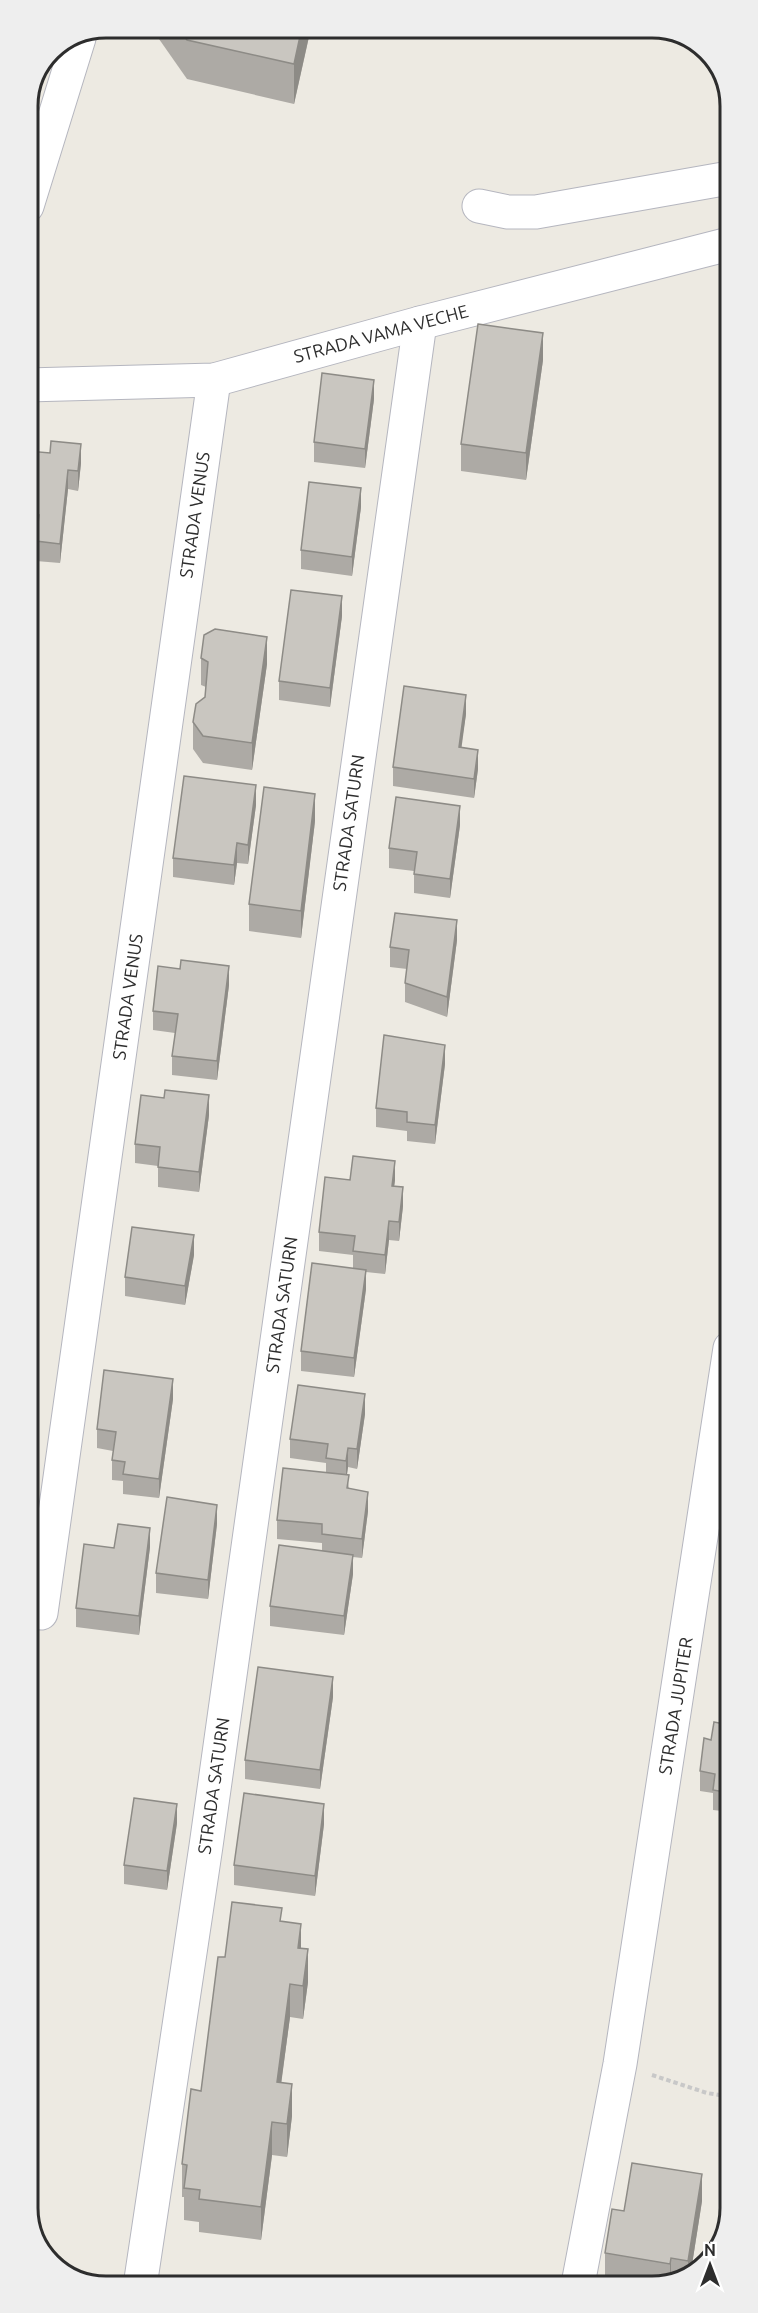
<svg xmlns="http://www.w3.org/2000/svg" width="758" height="2313" viewBox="0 0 758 2313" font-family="Ubuntu,sans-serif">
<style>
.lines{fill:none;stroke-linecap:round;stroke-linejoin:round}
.minor-casing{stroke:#b5b6bf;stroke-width:35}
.path{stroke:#c8c8c8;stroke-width:4;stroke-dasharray:4.5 3;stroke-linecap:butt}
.minor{stroke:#fff;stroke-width:33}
.wall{fill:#adaaa5}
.shaded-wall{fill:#8d8b86}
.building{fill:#c9c6c0;stroke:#8d8b86;stroke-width:1.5}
.labels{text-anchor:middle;stroke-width:4.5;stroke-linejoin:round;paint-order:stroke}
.street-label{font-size:18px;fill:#2d2d2d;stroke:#fff}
.rim{fill:none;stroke:#2d2d2d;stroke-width:3}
</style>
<rect width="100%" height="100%" fill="#edeae2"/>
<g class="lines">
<defs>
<g id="minor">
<path d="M27 206 79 38"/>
<path d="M479 206 508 212H536L729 178"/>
<path d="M27 385 214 380 420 323 729 244"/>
<path d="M41 1613 214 380"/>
<path d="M578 2284 620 2064 730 1348"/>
<path d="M140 2286 206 1846 420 323"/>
</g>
</defs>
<use href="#minor" class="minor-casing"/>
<path class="path" d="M652 2075 707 2093 731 2097"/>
<use href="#minor" class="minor"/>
</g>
<g class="wall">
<path d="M152 27H310V32L294 104 187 79 152 29Z"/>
<path d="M543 360 526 480 461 471V444Z"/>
<path d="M374 399 365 468 314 462V442Z"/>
<path d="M28 451 81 463 78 491 68 489 60 563 36 561 37 534 28 533Z"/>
<path d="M361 507 352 576 301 569V550Z"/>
<path d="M342 616 330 707 279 700V681Z"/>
<path d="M201 658 267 664 252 770 203 763 193 749V722L205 697 206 687 201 685Z"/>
<path d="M466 714 461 747 478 769 474 798 393 786V767Z"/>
<path d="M256 805 248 864 237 863 234 885 173 877V858Z"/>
<path d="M315 821 301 938 249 931V904Z"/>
<path d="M460 825 450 898 414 893V871L389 868V848Z"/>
<path d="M457 940 447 1017 405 1002V983L407 969 390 967V947Z"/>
<path d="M229 985 217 1080 172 1075V1056L175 1033 153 1030V1011Z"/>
<path d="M445 1064 435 1144 407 1141V1131L376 1127V1108Z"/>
<path d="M209 1115 199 1192 158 1187V1166L135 1163V1144Z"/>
<path d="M350 1180H395L394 1186 403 1206 399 1241 389 1240 385 1274 366 1272V1289L354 1377 301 1371V1351L353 1268V1255L319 1251V1232Z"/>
<path d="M194 1255 185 1305 125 1296V1277Z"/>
<path d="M173 1399 159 1498 123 1494V1481L112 1480V1460L113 1451 97 1448V1429Z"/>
<path d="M365 1414 357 1469 348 1467 347 1475 349 1489 368 1511 362 1558 353 1557V1574L344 1635 270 1626V1606L322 1551V1543L277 1539V1520L326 1473V1463L290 1458V1439Z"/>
<path d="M217 1524 208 1599 156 1593V1573Z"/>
<path d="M150 1547 139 1635 76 1627V1608L114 1548Z"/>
<path d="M333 1697 320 1789 245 1779V1760Z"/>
<path d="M730 1725 731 1812 713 1810V1793L700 1791V1771L711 1740Z"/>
<path d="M177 1823 167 1890 124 1884V1865Z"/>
<path d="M324 1824 315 1896 234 1885V1865Z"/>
<path d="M282 1921 301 1949 308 1982 303 2019 290 2017 281 2083 292 2116 287 2157 272 2155 261 2240 199 2232V2222L184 2220V2197H182V2164L201 2091 225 1957Z"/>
<path d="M702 2201 691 2271 672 2283 626 2284 605 2280V2253L624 2211Z"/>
</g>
<g class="shaded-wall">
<path d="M302 27H310V32L294 104V64Z"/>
<path d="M543 333V360L526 480V453Z"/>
<path d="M374 380V399L365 468V449Z"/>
<path d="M81 444V463L78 491V471Z"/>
<path d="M68 470V489L60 563V544Z"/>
<path d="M361 488V507L352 576V557Z"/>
<path d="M342 596V616L330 707V688Z"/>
<path d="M267 637V664L252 770V743Z"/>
<path d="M466 695V714L459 766V747Z"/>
<path d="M478 750V769L474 798V779Z"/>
<path d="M256 785V805L248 864V845Z"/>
<path d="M315 794V821L301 938V911Z"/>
<path d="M460 806V825L450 898V879Z"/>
<path d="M237 843V863L234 885V865Z"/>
<path d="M457 920V940L447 1017V997Z"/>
<path d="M229 966V985L217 1080V1061Z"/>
<path d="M445 1045V1064L435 1144V1125Z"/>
<path d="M209 1095V1115L199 1192V1172Z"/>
<path d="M395 1161V1180L392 1205V1186Z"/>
<path d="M403 1187V1206L399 1241V1222Z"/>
<path d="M389 1221V1240L385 1274V1255Z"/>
<path d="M194 1235V1255L185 1305V1286Z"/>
<path d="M366 1270V1289L354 1377V1358Z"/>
<path d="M173 1379V1399L159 1498V1479Z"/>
<path d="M365 1394V1414L357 1469V1449Z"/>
<path d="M348 1448V1467L346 1480V1461Z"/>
<path d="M368 1492V1511L362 1558V1539Z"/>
<path d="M217 1505V1524L208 1599V1580Z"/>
<path d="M150 1528V1547L139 1635V1616Z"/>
<path d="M353 1555V1574L344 1635V1616Z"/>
<path d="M333 1677V1697L320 1789V1770Z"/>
<path d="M177 1804V1823L167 1890V1871Z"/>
<path d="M324 1804V1824L315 1896V1876Z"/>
<path d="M301 1924V1956L298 1948Z"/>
<path d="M308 1949V1982L303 2019V1986Z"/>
<path d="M290 1984V2017L277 2115V2082Z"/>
<path d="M292 2084V2116L287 2157V2124Z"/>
<path d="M272 2122V2155L261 2240V2207Z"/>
<path d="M702 2174V2201L691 2271 688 2273V2261Z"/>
<path d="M671 2258V2283H670V2264Z"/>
</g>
<g class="building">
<path d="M178 27H302L294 64 187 40Z"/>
<path d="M478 324 543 333 526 453 461 444Z"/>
<path d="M322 373 374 380 365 449 314 442Z"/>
<path d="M51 441 81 444 78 471 68 470 60 544 36 541 39 515 28 514V451L50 453Z"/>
<path d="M309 482 361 488 352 557 301 550Z"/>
<path d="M291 590 342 596 330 688 279 681Z"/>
<path d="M215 629 267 637 252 743 203 736 193 722 196 704 205 697 208 662 201 658 204 635Z"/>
<path d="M404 686 466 695 459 747 478 750 474 779 393 767Z"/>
<path d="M184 776 256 785 248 845 237 843 234 865 173 858Z"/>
<path d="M264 787 315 794 301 911 249 904Z"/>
<path d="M396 797 460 806 450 879 414 874 417 852 389 848Z"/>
<path d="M395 913 457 920 447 997 405 983 409 950 390 947Z"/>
<path d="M181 960 229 966 217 1061 172 1056 178 1014 153 1011 158 966 180 969Z"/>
<path d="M384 1035 445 1045 435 1125 407 1122V1112L376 1108Z"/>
<path d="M165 1090 209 1095 199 1172 158 1167 160 1147 135 1144 141 1095 164 1098Z"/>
<path d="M353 1156 395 1161 392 1186 403 1187 399 1222 389 1221 385 1255 353 1251 355 1236 319 1232 325 1177 350 1180Z"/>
<path d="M132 1227 194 1235 185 1286 125 1277Z"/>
<path d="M312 1263 366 1270 354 1358 301 1351Z"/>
<path d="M104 1370 173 1379 159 1479 123 1474 125 1462 112 1460 116 1432 97 1429Z"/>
<path d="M298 1385 365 1394 357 1449 348 1448 346 1461 326 1458 328 1444 290 1439Z"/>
<path d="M283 1468 349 1475 347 1488 368 1492 362 1539 322 1534V1524L277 1520Z"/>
<path d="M167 1497 217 1505 208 1580 156 1573Z"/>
<path d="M118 1524 150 1528 139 1616 76 1608 84 1544 114 1548Z"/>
<path d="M279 1545 353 1555 344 1616 270 1606Z"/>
<path d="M258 1667 333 1677 320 1770 245 1760Z"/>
<path d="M714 1722 730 1725V1793L713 1790 715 1774 700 1771 704 1738 711 1740Z"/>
<path d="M244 1793 324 1804 315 1876 234 1865Z"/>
<path d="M134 1798 177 1804 167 1871 124 1865Z"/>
<path d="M232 1902 282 1908 280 1921 301 1924 298 1948 308 1949 303 1986 290 1984 277 2082 292 2084 287 2124 272 2122 261 2207 199 2199 200 2190 184 2188 187 2165 182 2164 191 2089 201 2091 218 1957H225Z"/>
<path d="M632 2163 702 2174 688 2261 671 2258 670 2264 605 2253 612 2209 624 2211Z"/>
</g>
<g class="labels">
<g class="street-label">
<text transform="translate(381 334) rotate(-15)" y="6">STRADA VAMA VECHE</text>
<text transform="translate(195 515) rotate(-82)" y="6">STRADA VENUS</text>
<text transform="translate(349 823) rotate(-82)" y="6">STRADA SATURN</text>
<text transform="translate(128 997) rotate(-82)" y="6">STRADA VENUS</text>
<text transform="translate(282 1305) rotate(-82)" y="6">STRADA SATURN</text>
<text transform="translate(676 1706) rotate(-81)" y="6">STRADA JUPITER</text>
<text transform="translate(214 1786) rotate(-82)" y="6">STRADA SATURN</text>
</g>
</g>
<path d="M0 0H758V2313H0ZM106 38H652A68 68 0 0 1 720 106V2208A68 68 0 0 1 652 2276H106A68 68 0 0 1 38 2208V106A68 68 0 0 1 106 38Z" fill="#eee" fill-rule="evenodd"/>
<path class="rim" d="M106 38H652A68 68 0 0 1 720 106V2208A68 68 0 0 1 652 2276H106A68 68 0 0 1 38 2208V106A68 68 0 0 1 106 38Z"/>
<g transform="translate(710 2265)" stroke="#ffffff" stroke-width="4.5" paint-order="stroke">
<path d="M0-4.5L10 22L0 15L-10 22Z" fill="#2d2d2d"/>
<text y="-9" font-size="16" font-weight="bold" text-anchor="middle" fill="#2d2d2d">N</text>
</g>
</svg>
